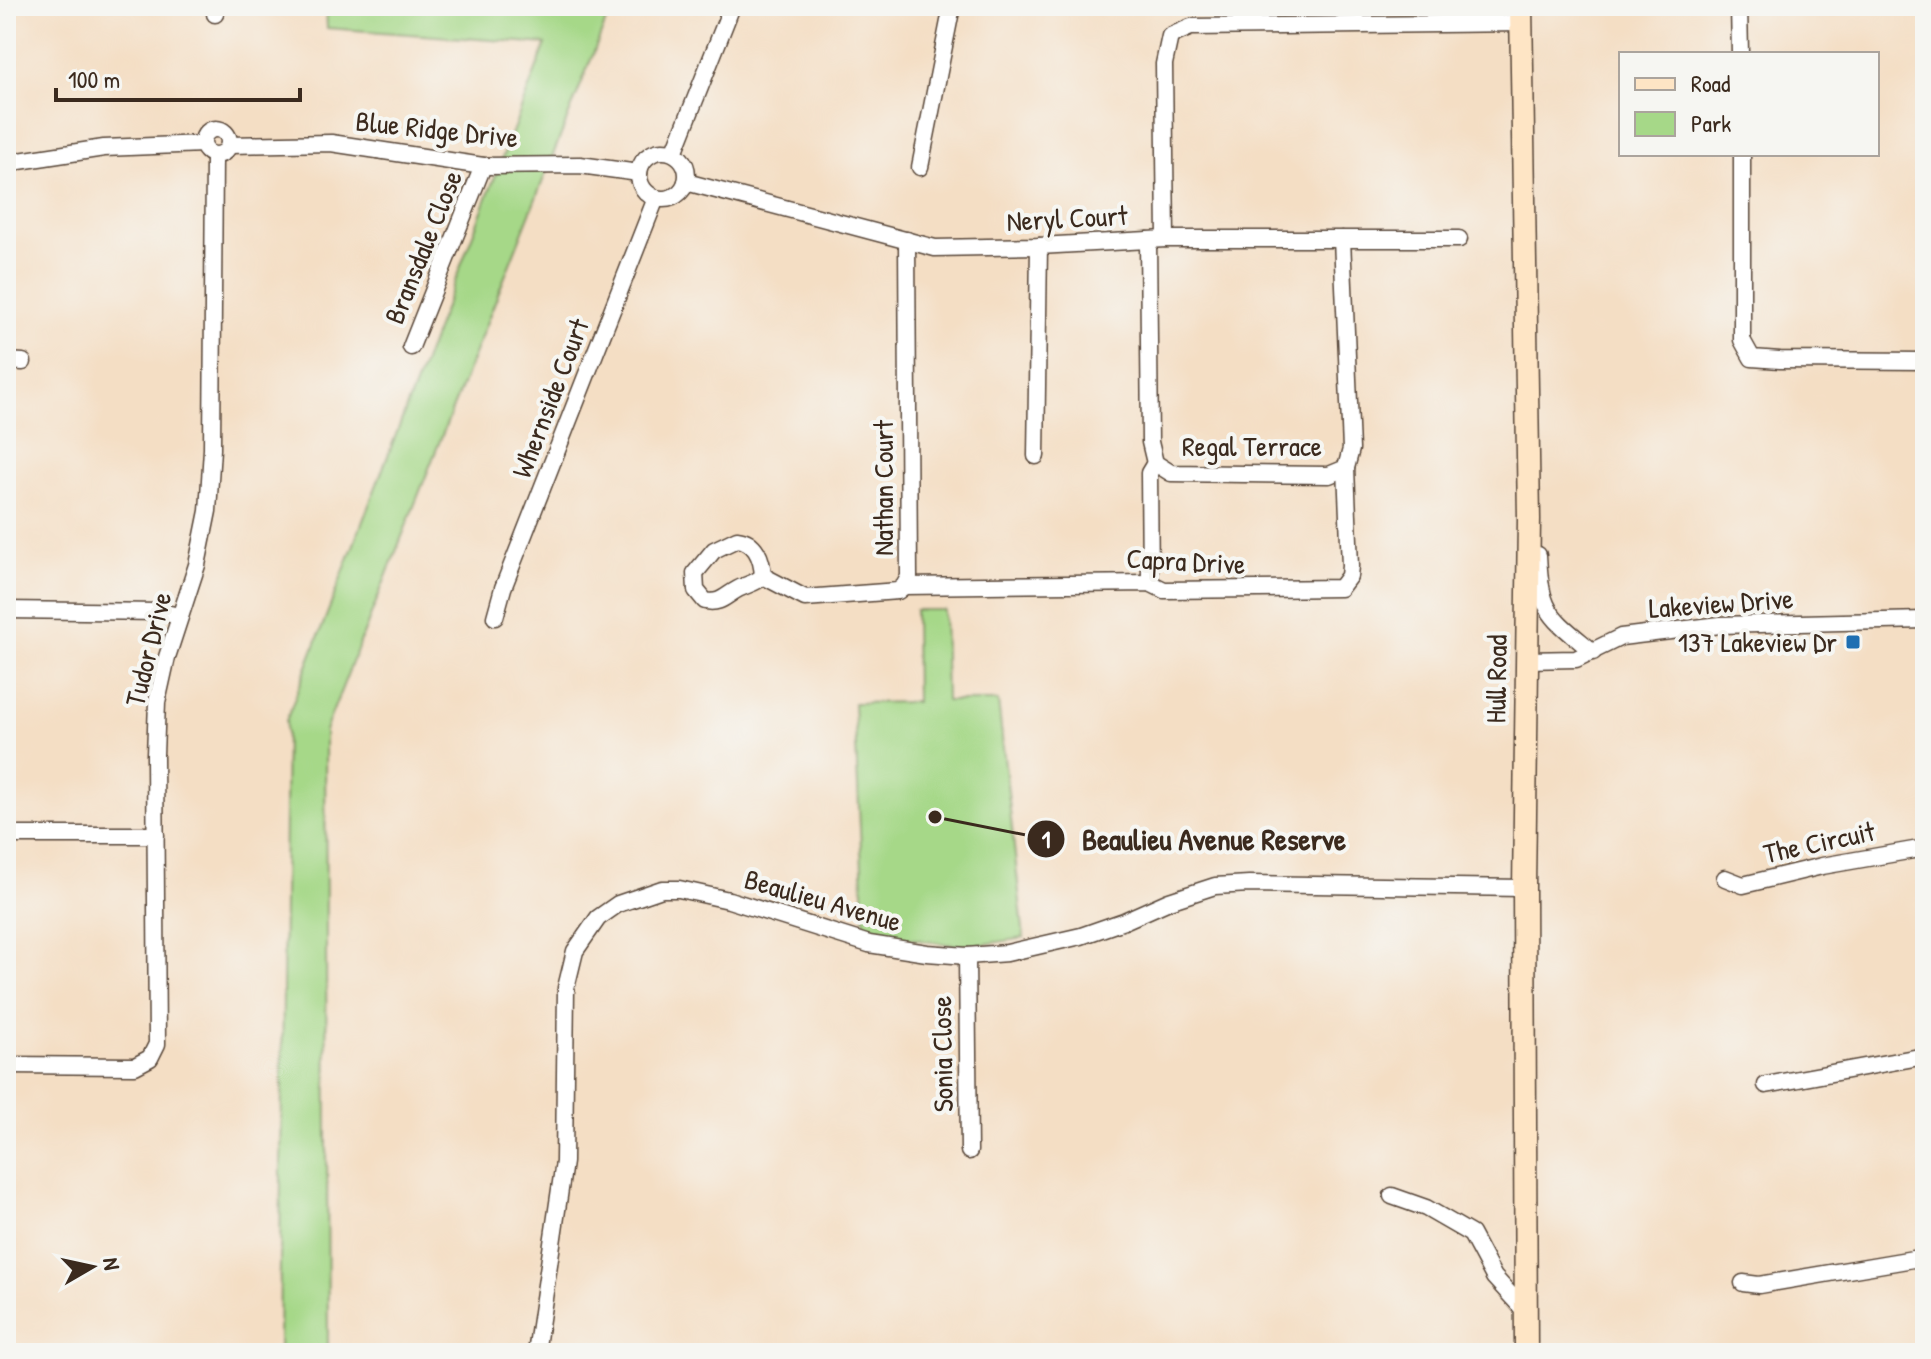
<svg xmlns="http://www.w3.org/2000/svg" width="1931" height="1359" viewBox="0 0 1931 1359" font-family="'Patrick Hand',sans-serif">
<style>
.green{fill:#a6d888;stroke:#708153;stroke-width:2}
.lines{fill:none;stroke-linecap:round;stroke-linejoin:round}
.minor-casing{stroke:#574537;stroke-width:19}
.secondary-casing{stroke:#574537;stroke-width:25}
.minor{stroke:#fff;stroke-width:16}
.secondary{stroke:#fee5c5;stroke-width:22}
.poi-dot{fill:#1f6fb2;stroke:#f6f6f2;stroke-width:3}
.labels{text-anchor:middle;stroke-width:8;stroke-linejoin:round;paint-order:stroke}
.street-label{font-size:28px;fill:#3b2a1e;stroke:#f6f6f2}
.poi-label{font-size:28px;fill:#3b2a1e;stroke:#f6f6f2;text-anchor:end}
.leader{fill:none;stroke:#3b2a1e;stroke-width:3}
.callout-dot{fill:#3b2a1e;stroke:#f6f6f2;stroke-width:3}
.mark-label{font-size:24px;text-anchor:middle;font-weight:bold;fill:#fff}
.callout-label{font-size:30px;text-anchor:middle;font-weight:bold;fill:#3b2a1e;stroke:#f6f6f2;stroke-width:8;stroke-linejoin:round;paint-order:stroke}
</style>
<rect width="100%" height="100%" fill="#f6f6f2"/>
<filter id="ink" filterUnits="userSpaceOnUse"><feTurbulence type="fractalNoise" baseFrequency=".0125" numOctaves="2"/><feDisplacementMap in="SourceGraphic" scale="16" xChannelSelector="R" yChannelSelector="G"/><feConvolveMatrix kernelMatrix="1 2 1 2 8 2 1 2 1" color-interpolation-filters="sRGB"/></filter>
<filter id="wash" filterUnits="userSpaceOnUse"><feTurbulence type="fractalNoise" baseFrequency=".006" numOctaves="4" result="noise"/><feDisplacementMap in="SourceGraphic" scale="32" xChannelSelector="R" yChannelSelector="G"/><feGaussianBlur stdDeviation="1.8" result="paint"/><feColorMatrix in="noise" values="0 0 0 0 0 0 0 0 0 0 0 0 0 0 0 0 0 1.4 0 .05"/><feComposite in="paint" operator="in"/></filter>
<g filter="url(#wash)">
<rect width="100%" height="100%" fill="#f4dec4"/>
<g class="green">
<path d="M326 6H612L325 731 328 1353H279L286 721 546 44 327 28Z"/>
<path d="M915 610H944L946 701H998L1024 938 978 945H953L865 932 854 703 916 702Z"/>
</g>
</g>
<g filter="url(#ink)">
<g class="lines">
<defs>
<g id="minor">
<path d="M215 6V14"/>
<path d="M1739 6 1740 54"/>
<circle cx="216" cy="142" r="13"/>
<path d="M229 145 331 143 483 166 580 165 639 173"/>
<circle cx="663" cy="175" r="24"/>
<path d="M674 153 732 6"/>
<path d="M1742 154V340L1752 358 1780 360 1925 361"/>
<path d="M6 163 104 148 203 144"/>
<path d="M920 167 952 6"/>
<path d="M686 182 935 248 1039 246 1166 239H1459"/>
<path d="M1166 239 1164 64 1170 36 1191 27 1521 23"/>
<path d="M1148 240 1150 442 1155 463 1171 473 1329 475 1346 468 1351 449 1342 239"/>
<path d="M411 347 483 166"/>
<path d="M6 361 23 362"/>
<path d="M1036 456 1039 246"/>
<path d="M737 539C756 541 762 559 763 576 755 584 747 584 738 589 725 596 721 604 705 601L696 590 695 573 714 550Z"/>
<path d="M1538 555C1541 614 1549 615 1593 652"/>
<path d="M763 576 805 598 898 591 904 586 909 577 907 240"/>
<path d="M1150 583 1149 473 1155 463"/>
<path d="M904 586 1150 583 1164 590 1340 588 1349 576 1350 566 1346 468"/>
<path d="M6 610 160 612 180 616"/>
<path d="M495 617 503 588 656 198"/>
<path d="M1525 660 1576 659 1621 637 1720 625 1925 620"/>
<path d="M6 835H156"/>
<path d="M1725 878 1743 885 1822 866 1925 848"/>
<path d="M967 956 969 1151"/>
<path d="M6 1065 135 1066 150 1058 157 1044 155 755 157 702 167 657 197 565 208 511 212 449 214 156"/>
<path d="M1766 1085 1925 1056"/>
<path d="M1392 1196 1426 1208 1471 1234 1494 1277 1525 1311"/>
<path d="M1743 1283 1759 1285 1925 1257"/>
<path d="M536 1353 564 1162 566 988 575 951 598 918 618 904 662 889H679L729 900 869 944 927 953 967 956 1007 953 1081 936 1124 921 1169 901 1215 886 1249 884 1524 888"/>
</g>
<path id="secondary" d="M1521 6 1529 519 1524 888 1526 1353"/>
</defs>
<use href="#minor" class="minor-casing"/>
<use href="#secondary" class="secondary-casing"/>
<use href="#minor" class="minor"/>
<use href="#secondary" class="secondary"/>
</g>
</g>
<rect class="poi-dot" x="1845" y="634" width="16" height="16" rx="4"/>
<g class="labels">
<g class="street-label">
<text transform="translate(437 129) rotate(6)" y="10">Blue Ridge Drive</text>
<text transform="translate(1067 218) rotate(-3)" y="10">Neryl Court</text>
<text transform="translate(423 247) rotate(-68)" y="10">Bransdale Close</text>
<text transform="translate(550 398) rotate(-69)" y="10">Whernside Court</text>
<text x="1252" y="456">Regal Terrace</text>
<text transform="translate(883 488) rotate(-90)" y="10">Nathan Court</text>
<text transform="translate(1186 561) rotate(3)" y="10">Capra Drive</text>
<text transform="translate(1721 603) rotate(-4)" y="10">Lakeview Drive</text>
<text transform="translate(148 649) rotate(-76)" y="10">Tudor Drive</text>
<text transform="translate(1496 679) rotate(-89)" y="10">Hull Road</text>
<text transform="translate(1819 842) rotate(-12)" y="10">The Circuit</text>
<text transform="translate(823 900) rotate(16)" y="10">Beaulieu Avenue</text>
<text transform="translate(942 1054) rotate(-91)" y="10">Sonia Close</text>
</g>
<g class="poi-label">
<text x="1837" y="652">137 Lakeview Dr</text>
</g>
</g>
<path class="leader" d="M935 817L1046 839"/>
<g class="callout-dot">
<circle cx="935" cy="817" r="8"/>
<circle cx="1046" cy="839" r="20"/>
</g>
<g class="mark-label">
<text x="1046" y="848">1</text>
</g>
<g class="callout-label">
<text x="1214" y="850">Beaulieu Avenue Reserve</text>
</g>
<rect width="1931" height="1359" fill="none" stroke="#f6f6f2" stroke-width="32"/>
<rect x="1619" y="52" width="260" height="104" fill="#f6f6f2" stroke="#aba49d" stroke-width="2"/>
<rect x="1635" y="78" width="40" height="12" fill="#fee5c5" stroke="#aba49d" stroke-width="2"/>
<text x="1691" y="92" font-size="24" fill="#3b2a1e">Road</text>
<rect x="1635" y="112" width="40" height="24" fill="#a6d888" stroke="#aba49d" stroke-width="2"/>
<text x="1691" y="132" font-size="24" fill="#3b2a1e">Park</text>
<g transform="translate(92 1267) rotate(81)" stroke="#f6f6f2" stroke-width="6" paint-order="stroke">
<path d="M0-6L14 30L0 20L-14 30Z" fill="#3b2a1e"/>
<text y="-12" font-size="22" font-weight="bold" text-anchor="middle" fill="#3b2a1e">N</text>
</g>
<path d="M56 88v12h244v-12" fill="none" stroke="#3b2a1e" stroke-width="4"/>
<text x="68" y="88" font-size="24" fill="#3b2a1e" stroke="#f6f6f2" stroke-width="6" paint-order="stroke">100 m</text>
</svg>
